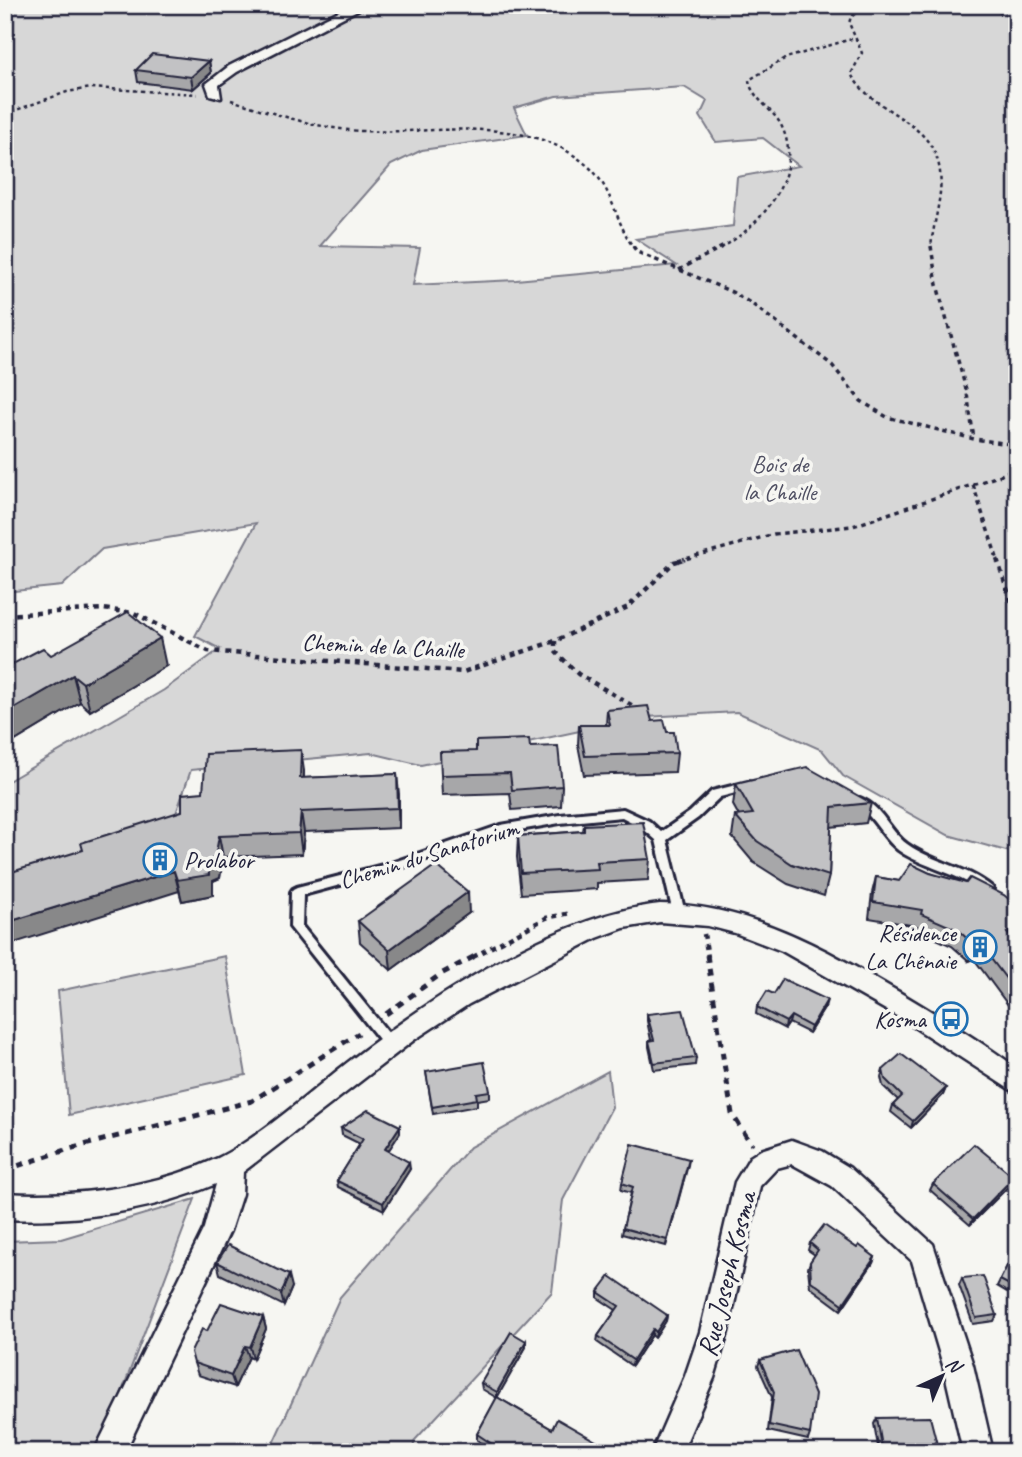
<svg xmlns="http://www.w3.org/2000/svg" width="1022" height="1457" viewBox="0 0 1022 1457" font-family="Caveat,sans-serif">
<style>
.green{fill:#d7d7d7;stroke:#7c7c89;stroke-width:2;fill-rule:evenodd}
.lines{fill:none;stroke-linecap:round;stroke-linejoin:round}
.lane-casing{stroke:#22223b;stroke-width:6}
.street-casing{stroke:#22223b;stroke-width:5}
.path-far3{stroke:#22223b;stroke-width:2.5;stroke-dasharray:3.5 3.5;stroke-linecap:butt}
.path-far2{stroke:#22223b;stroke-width:3.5;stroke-dasharray:4.5 4.5;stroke-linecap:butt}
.path-far1{stroke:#22223b;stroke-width:4.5;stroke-dasharray:5 5;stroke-linecap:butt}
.path{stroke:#22223b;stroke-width:5;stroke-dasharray:7 7;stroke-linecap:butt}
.lane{fill:#f6f6f2;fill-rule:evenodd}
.street{fill:#f6f6f2;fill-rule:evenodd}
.wall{fill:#a7a7a9;stroke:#22223b;stroke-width:2}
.shaded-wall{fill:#888889;stroke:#22223b;stroke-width:2}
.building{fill:#c2c2c4;stroke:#22223b;stroke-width:2}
.labels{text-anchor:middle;stroke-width:7;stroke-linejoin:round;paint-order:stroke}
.park-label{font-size:24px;fill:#4f4f62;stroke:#f6f6f2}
.street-label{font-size:24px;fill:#22223b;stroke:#f6f6f2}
.poi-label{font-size:24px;fill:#22223b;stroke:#f6f6f2;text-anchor:end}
.near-street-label{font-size:28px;fill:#22223b;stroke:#f6f6f2}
</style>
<rect width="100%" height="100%" fill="#f6f6f2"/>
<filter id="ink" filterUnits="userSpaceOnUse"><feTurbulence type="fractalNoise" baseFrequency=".0143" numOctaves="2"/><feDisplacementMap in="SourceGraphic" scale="14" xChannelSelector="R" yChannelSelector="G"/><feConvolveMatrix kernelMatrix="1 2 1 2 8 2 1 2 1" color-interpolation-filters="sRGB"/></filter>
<g filter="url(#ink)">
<g class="green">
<path d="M5 5H1017V854L948 835 843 776 822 750 737 712 645 717 421 765 371 753 191 770 171 828 5 888V783L164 690 220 649 195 636 256 523 102 549 62 586 5 592ZM684 87 707 101 700 116 716 142 763 138 799 166 737 177 733 226 636 239 676 265 516 280 413 285 420 248 320 246 391 165 422 150 527 135 514 108 556 96Z"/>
<path d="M225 956 246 1075 69 1115 58 991Z"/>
<path d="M608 1071 612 1107 563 1200 552 1292 415 1440 412 1452H269L340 1297 470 1147Z"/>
<path d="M195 1199 99 1452H5V1241L61 1239Z"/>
</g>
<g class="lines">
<defs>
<g id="lane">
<path d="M748 782 752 783 753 786 752 789 720 797 698 818 667 840 685 913 683 916 679 918 675 916 673 913 656 840 641 827 622 817 560 823 502 833 392 871 303 895 302 926 394 1040 396 1044 394 1048 390 1049 386 1048 290 927 291 892 293 889 297 887 391 863 501 825 560 815 623 809 649 821 661 832 690 812 712 791Z"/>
<path d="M860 798C882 806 889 831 907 844 934 863 966 866 992 887L994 890 992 893 988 895 984 893C960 874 930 869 904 854 889 845 882 831 870 817 866 811 859 808 855 802L856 799Z"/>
</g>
<g id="street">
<path d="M351 5H367L237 72 219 85 221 98 210 95 206 84 229 66Z"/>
<path d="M660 904C748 904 826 949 899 992 939 1016 979 1040 1017 1068V1094L900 1018 782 951 735 933 708 926 660 922 624 928 597 938 469 1004 414 1040 243 1172 242 1194 230 1231 125 1452H94L204 1228 216 1184C149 1212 78 1222 5 1219V1193C78 1197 152 1188 218 1158 254 1141 306 1096 338 1070 423 1003 551 916 660 904Z"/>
<path d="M792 1140 822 1151 850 1168 933 1244 973 1365 993 1452H963L943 1365 912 1261 832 1186 792 1164 777 1168 760 1186 728 1332 714 1378 682 1452H652L685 1376 700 1332 735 1182 750 1157 761 1150Z"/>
</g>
</defs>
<use href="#lane" class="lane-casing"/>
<use href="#street" class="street-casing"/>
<g class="path-far3">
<path d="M866 5 851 17 849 23 862 53 851 74C874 115 934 119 940 172 943 197 933 223 931 248"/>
<path d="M978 5 1017 18"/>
<path d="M231 100C270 112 309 126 349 130 426 138 527 108 591 169 613 190 616 224 634 248"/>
<path d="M5 114 67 92 91 88 198 94"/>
<path d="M721 248C762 225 807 173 780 123 771 108 751 97 749 80L786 58 855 38"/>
</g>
<g class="path-far2">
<path d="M633 246 637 252 732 292 752 304 832 365 861 401 887 417 974 439 1017 445"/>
<path d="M931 246 937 285 967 393 974 439"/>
<path d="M679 270 724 246"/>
<path d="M973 485 998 561"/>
<path d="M678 561 774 534 853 526 1004 474 1017 466"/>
</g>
<g class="path-far1">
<path d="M997 559 1017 618"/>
<path d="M5 615 103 609 134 613 208 651 463 672 555 641 628 607 674 562 685 559"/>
<path d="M555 641V651L578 674 640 710"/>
<path d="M704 934 708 957"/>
<path d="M473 957 546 918 571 913"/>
</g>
<g class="path">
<path d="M707 955 732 1114 752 1145"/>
<path d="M386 1014 441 974 477 955"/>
<path d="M5 1170 69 1149 252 1101 359 1033"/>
</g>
<use href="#lane" class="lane"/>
<use href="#street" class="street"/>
</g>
<g class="wall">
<path d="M209 61 211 73 193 89 138 82 136 70Z"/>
<path d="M51 655 166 666 90 711 80 702 5 747V668Z"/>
<path d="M607 710 652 721 667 732 677 753 675 772 584 775 578 745 579 725H606Z"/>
<path d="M530 747 562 786 561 806 512 810 510 793 442 795 441 775 476 751Z"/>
<path d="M304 771V778L397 774 399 828 304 832 302 854 223 857 220 878 213 881V895L182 901 179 891 83 850 182 811 203 792Z"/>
<path d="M736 784 871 803 866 823 831 827 829 876 824 896 788 884 753 862 732 837 735 816H739L733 805Z"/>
<path d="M584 825 650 859 648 880 597 883V889L521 894 517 857 518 836 583 831Z"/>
<path d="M930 873 1016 906 1017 905V940L1015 944 1017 945V1007L1011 1009 974 959 969 961 952 946 917 930V926L869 918 872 893 876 877 899 881Z"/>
<path d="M469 913 391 970 360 942 358 921Z"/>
<path d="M774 994 825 1007 809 1033 789 1023 785 1029 756 1014 757 1007Z"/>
<path d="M647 1014 696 1058 695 1065 654 1070 649 1047V1041L651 1040 647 1021Z"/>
<path d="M883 1070 946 1088 943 1095 911 1128 891 1112 893 1105 898 1100 883 1086 881 1077Z"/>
<path d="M426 1072 490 1091V1098L477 1100V1106L433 1114Z"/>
<path d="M400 1126V1133L388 1151 410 1169 384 1210 338 1187 337 1181 360 1144 342 1135 341 1128Z"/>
<path d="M689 1159 666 1246 622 1234 631 1193 621 1190 622 1183Z"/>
<path d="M1014 1177 1011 1184 970 1225 930 1190 933 1184Z"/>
<path d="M810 1243 857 1248 875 1257 873 1263 841 1310 810 1287 808 1268 810 1262 815 1255 808 1250Z"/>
<path d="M1017 1246V1298L997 1286Z"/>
<path d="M217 1262 292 1287 284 1306 220 1274Z"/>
<path d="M962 1278 997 1315 994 1321 973 1324 959 1285Z"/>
<path d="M598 1292 667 1315 666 1321 655 1338 652 1335 632 1366 597 1342 598 1336 616 1310 598 1298Z"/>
<path d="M263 1317 266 1329 253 1359 249 1357 235 1387 198 1375 194 1363 207 1331Z"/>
<path d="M526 1341V1347L497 1397 552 1429 599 1443 597 1452H496L477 1440V1434L497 1398 482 1389 481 1383Z"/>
<path d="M760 1360 810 1434 808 1440 768 1431 772 1397 758 1366Z"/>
<path d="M877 1418 939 1452H879L874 1424Z"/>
</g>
<g class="shaded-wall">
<path d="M209 61 211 73 193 89 191 77Z"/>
<path d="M160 638 166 666 90 711 83 683Z"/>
<path d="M73 675 80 702 5 747V714Z"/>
<path d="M301 750 304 771 303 798 300 778Z"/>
<path d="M397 774 399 794V828L398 808Z"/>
<path d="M301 812 304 832 302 854 299 833Z"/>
<path d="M219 836 223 857 220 878 213 881V895L182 901 177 880 208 860Z"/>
<path d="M174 871 179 891 5 946V923Z"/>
<path d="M468 892 469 913 391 970 389 950Z"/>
<path d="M1017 917V940L1015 944 1001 949 1014 919Z"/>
<path d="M979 943 974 959 969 961 974 945Z"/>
<path d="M1017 994V1007L1011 1009Z"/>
<path d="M827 1000 825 1007 809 1033 811 1027Z"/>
<path d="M791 1016 789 1023 785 1029 786 1022Z"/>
<path d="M946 1088 943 1095 911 1128 913 1121Z"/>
<path d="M400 1126V1133L385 1156V1149Z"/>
<path d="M689 1159 688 1165 666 1246 667 1240Z"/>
<path d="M409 1162 410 1169 384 1210 383 1203Z"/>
<path d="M1014 1177 1011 1184 970 1225 973 1219Z"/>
<path d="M875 1257 873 1263 841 1310 843 1304Z"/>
<path d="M289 1275 292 1287 284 1306 281 1294Z"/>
<path d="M667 1315 666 1321 655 1338 656 1332Z"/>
<path d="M263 1317 266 1329 253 1359 250 1347Z"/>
<path d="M653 1329 652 1335 632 1366 633 1360Z"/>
<path d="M526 1341V1347L497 1398V1392Z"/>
<path d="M245 1346 249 1357 235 1387 231 1376Z"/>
</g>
<g class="building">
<path d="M152 54 209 61 191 77 136 70Z"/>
<path d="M128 612 160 638 83 683 73 675 5 714V668L43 648 51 655Z"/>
<path d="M648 706 652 721 664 720 667 732H674L677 753 585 756 579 725H610L607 710Z"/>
<path d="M529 739 530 747 558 746 562 786 512 790 510 773 441 775 440 752 476 751V741Z"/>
<path d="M301 750 300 778 397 774 398 808 301 812 299 833 219 836 215 858 208 860 209 875 177 880 174 871 5 923V874L83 850 81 843 182 811V794L203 792 206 754Z"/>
<path d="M807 767 871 803 832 807 829 876 792 864 757 841 735 816 753 814 736 784Z"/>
<path d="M643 822 650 859 597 862 598 869 521 873 518 836 584 831V825Z"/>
<path d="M911 864 930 873 966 883 970 878 1004 895 1017 906V917L1014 919 1017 922V929L1007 933 1017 945V993L979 943 974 945 958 930 921 914 922 910 873 902 876 877 899 881Z"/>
<path d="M436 865 468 892 389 950 358 921Z"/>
<path d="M783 979 827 1000 811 1027 791 1016 786 1022 757 1007 767 991 774 994Z"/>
<path d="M683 1010 696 1058 654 1063 649 1041 654 1040 647 1014Z"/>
<path d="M901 1054 946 1088 913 1121 893 1105 902 1096 885 1079 883 1070Z"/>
<path d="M484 1062 490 1091 476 1093 477 1099 432 1107 426 1072Z"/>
<path d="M368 1110 400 1126 385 1149 409 1162 383 1203 337 1181 363 1139 341 1128Z"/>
<path d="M632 1144 689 1159 667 1240 623 1228 633 1187 622 1183Z"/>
<path d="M974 1144 1014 1177 973 1219 933 1184Z"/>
<path d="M824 1225 857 1248 859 1245 875 1257 843 1304 811 1281 810 1262 818 1250 810 1243Z"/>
<path d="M228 1245 289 1275 281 1294 217 1262Z"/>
<path d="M1017 1246V1289L1000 1280Z"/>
<path d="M610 1276 667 1315 656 1332 653 1329 633 1360 598 1336 619 1306 598 1292Z"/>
<path d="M983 1276 997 1315 976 1318 962 1278Z"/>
<path d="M221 1303 263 1317 250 1347 245 1346 231 1376 194 1363 191 1352 202 1329 207 1331Z"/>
<path d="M511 1332 526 1341 497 1392 481 1383Z"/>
<path d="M796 1350 815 1395 810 1434 769 1425 774 1392 760 1360Z"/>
<path d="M497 1397 552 1429 557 1419 599 1443 594 1452H504L477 1434Z"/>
<path d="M930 1417 939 1452H883L877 1418Z"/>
</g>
</g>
<defs>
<symbol id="building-ring" viewBox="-11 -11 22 22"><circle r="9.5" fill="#f6f6f2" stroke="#1f6fb2" stroke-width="1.5"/><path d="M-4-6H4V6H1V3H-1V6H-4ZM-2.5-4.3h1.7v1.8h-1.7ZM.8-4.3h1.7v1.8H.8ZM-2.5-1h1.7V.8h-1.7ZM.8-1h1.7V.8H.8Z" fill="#1f6fb2"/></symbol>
<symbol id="bus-ring" viewBox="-11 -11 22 22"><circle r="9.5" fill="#f6f6f2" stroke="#1f6fb2" stroke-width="1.5"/><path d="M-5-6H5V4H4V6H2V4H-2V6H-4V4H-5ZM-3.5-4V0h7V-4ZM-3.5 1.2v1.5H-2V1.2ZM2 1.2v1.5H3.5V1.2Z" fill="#1f6fb2"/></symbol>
</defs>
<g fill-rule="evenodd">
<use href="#building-ring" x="141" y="841" width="38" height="38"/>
<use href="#building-ring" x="961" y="928" width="38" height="38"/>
<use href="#bus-ring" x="932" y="1000" width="38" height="38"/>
</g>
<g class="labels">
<g class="park-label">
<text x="780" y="472">Bois de<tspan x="780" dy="28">la Chaille</tspan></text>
</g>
<g class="street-label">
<text transform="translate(383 646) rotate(3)" y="8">Chemin de la Chaille</text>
<text transform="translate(429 854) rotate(-17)" y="8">Chemin du Sanatorium</text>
</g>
<g class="poi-label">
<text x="184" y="868" text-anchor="start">Prolabor</text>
<text x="956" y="941">Résidence<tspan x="956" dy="28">La Chênaie</tspan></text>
<text x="926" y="1027">Kosma</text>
</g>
<g class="near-street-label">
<text transform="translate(726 1274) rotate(-76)" y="10">Rue Joseph Kosma</text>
</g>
</g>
<rect width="1022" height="1457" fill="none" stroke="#f6f6f2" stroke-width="28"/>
<rect x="14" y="14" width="994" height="1429" fill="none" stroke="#22223b" stroke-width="2.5" filter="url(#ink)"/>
<g transform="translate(942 1376) rotate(44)" stroke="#f6f6f2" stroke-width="5" paint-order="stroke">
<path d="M0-5L12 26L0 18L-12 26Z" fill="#22223b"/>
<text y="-10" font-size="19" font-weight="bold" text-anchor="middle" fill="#22223b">N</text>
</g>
</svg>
